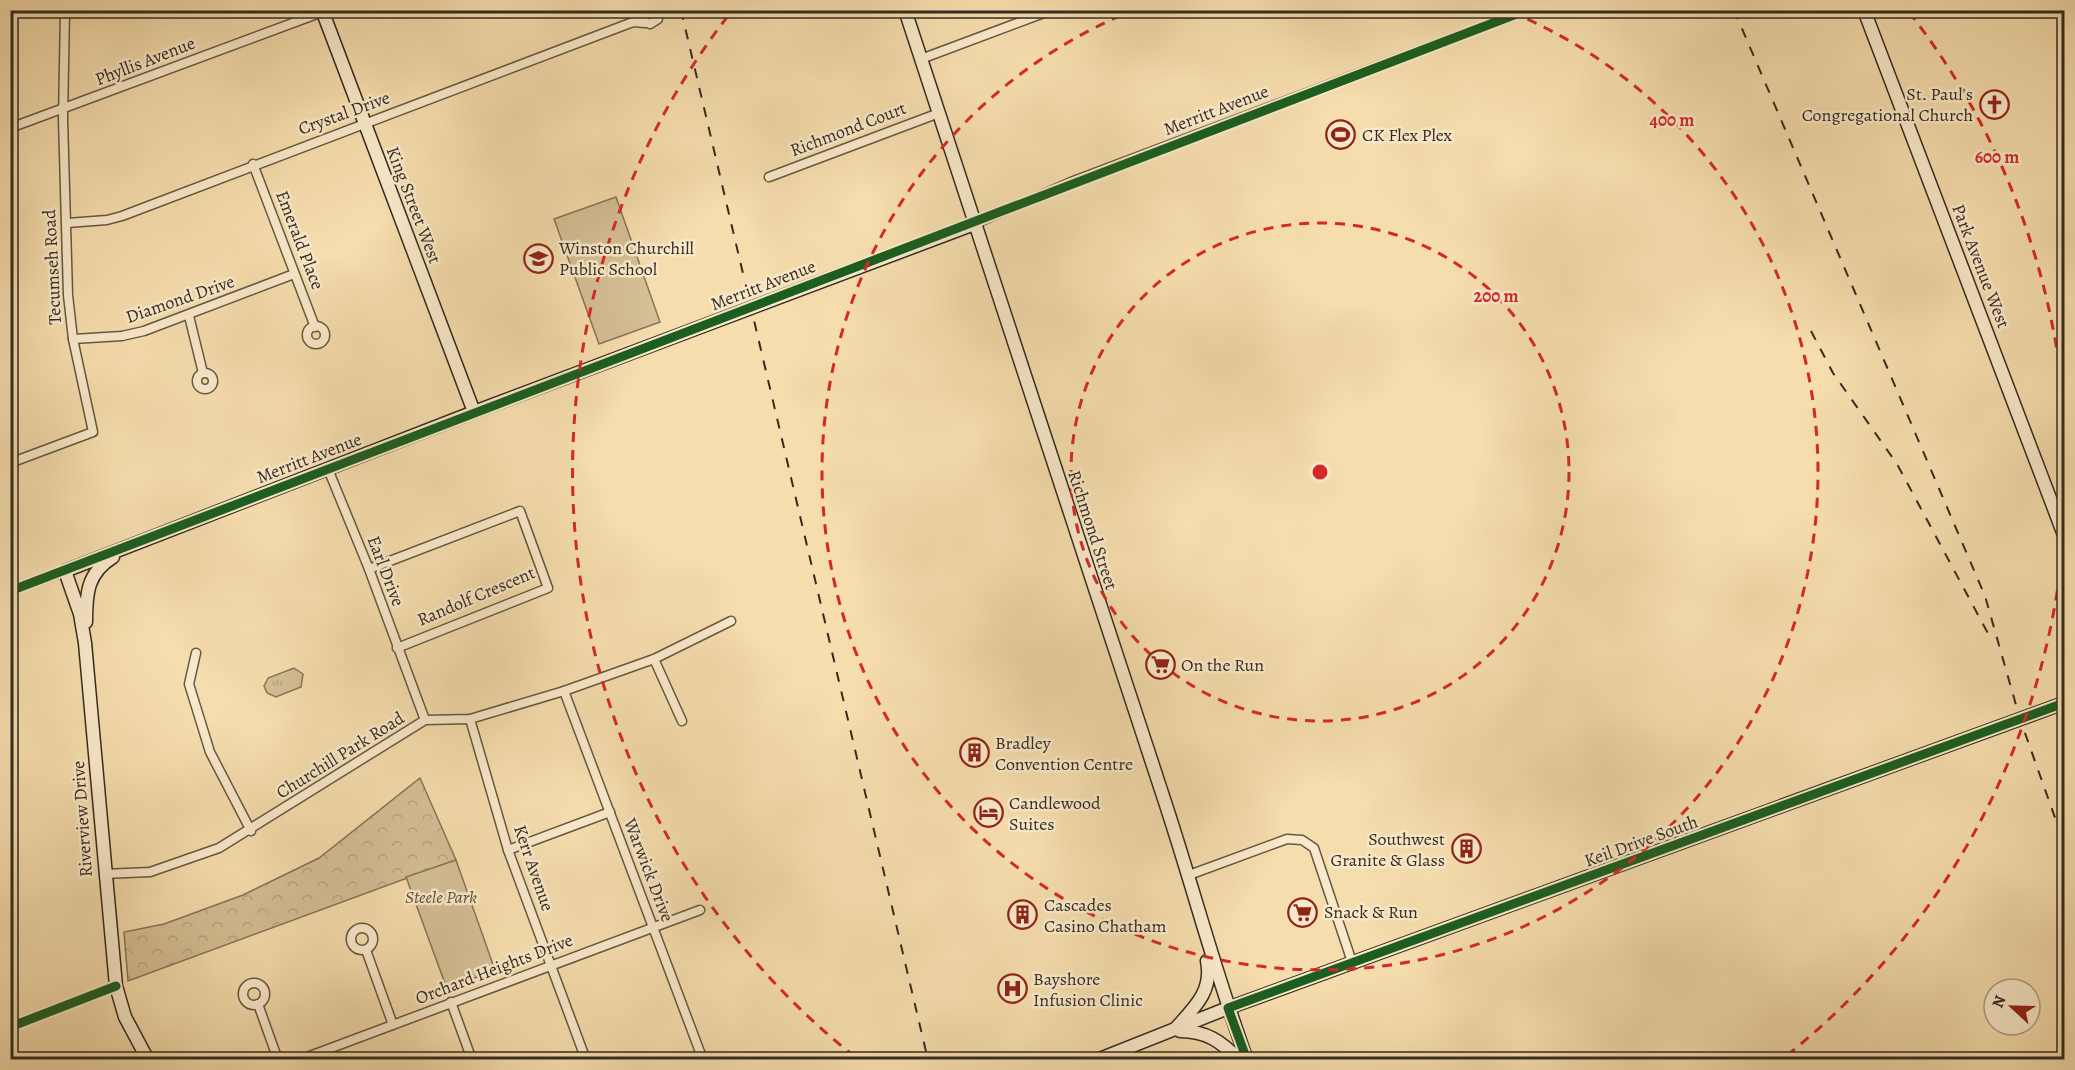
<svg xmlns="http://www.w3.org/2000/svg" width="2075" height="1070" viewBox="0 0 2075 1070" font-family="Alegreya,serif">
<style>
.grass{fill:url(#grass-tufts);stroke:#85755a;stroke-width:1.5}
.forest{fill:url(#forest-crowns);stroke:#85755a;stroke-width:1.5}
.park{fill:#d5bf95;stroke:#85755a;stroke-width:1.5}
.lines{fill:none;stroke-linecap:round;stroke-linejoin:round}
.street-casing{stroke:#655843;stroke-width:11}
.secondary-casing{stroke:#352b20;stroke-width:15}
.street{stroke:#f9e9ca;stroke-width:8}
.secondary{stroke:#f9e9ca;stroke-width:12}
.rail{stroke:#352b20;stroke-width:2;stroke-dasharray:10 10;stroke-linecap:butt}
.cycleway-casing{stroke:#f9e9ca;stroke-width:13}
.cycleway{stroke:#1b5e20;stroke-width:9}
.ring{fill:none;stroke:#d62828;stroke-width:3;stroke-dasharray:10 8}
.labels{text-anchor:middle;stroke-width:5;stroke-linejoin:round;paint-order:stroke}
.street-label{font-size:18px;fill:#352b20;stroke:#f9e9ca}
.poi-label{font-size:18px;fill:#352b20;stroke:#f9e9ca;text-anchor:start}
.park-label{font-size:18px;font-style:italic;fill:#5d503d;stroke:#f9e9ca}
.centre{fill:#d62828;stroke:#f9e9ca;stroke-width:3}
.ring-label{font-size:18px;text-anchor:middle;font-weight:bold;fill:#d62828;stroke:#f9e9ca;stroke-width:5;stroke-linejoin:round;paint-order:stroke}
</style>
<defs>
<pattern id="grass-tufts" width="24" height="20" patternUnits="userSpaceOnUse" patternTransform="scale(1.5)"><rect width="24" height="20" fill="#d5bf95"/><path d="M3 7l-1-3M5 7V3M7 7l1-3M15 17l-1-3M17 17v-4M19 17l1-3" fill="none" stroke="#b7a480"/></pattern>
<pattern id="forest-crowns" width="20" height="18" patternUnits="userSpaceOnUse" patternTransform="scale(1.5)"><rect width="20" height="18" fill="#d5bf95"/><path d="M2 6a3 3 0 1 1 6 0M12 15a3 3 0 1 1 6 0" fill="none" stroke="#b7a480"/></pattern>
</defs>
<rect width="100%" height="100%" fill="#f6ddad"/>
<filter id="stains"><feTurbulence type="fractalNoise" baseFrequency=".00333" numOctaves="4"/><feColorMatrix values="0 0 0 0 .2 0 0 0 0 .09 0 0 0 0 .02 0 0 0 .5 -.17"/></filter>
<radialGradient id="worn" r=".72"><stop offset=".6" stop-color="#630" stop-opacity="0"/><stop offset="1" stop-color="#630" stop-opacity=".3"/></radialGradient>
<path class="grass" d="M294 668 303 674 301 687 276 697 267 693 264 686 268 678Z"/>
<path class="forest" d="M420 778 456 860 128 981 124 932 164 924 243 895 319 858Z"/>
<g class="park">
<path d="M616 197 660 322 599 344 554 219Z"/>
<path d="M456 860 495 970 447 989 406 877Z"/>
</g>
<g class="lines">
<defs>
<g id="street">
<path d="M640 10 641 20 650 24 658 19V10"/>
<path d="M921 59 1052 10"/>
<path d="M10 128 325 11"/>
<path d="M253 164 315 327"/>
<path d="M769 177 939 113"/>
<path d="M67 223 107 220 122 216 633 22 645 23"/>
<path d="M977 223 1071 182 1527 10"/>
<path d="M189 316 203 373"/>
<circle cx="316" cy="335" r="9"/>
<path d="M73 339 122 336 144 331 294 274"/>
<circle cx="205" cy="381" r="8"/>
<path d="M10 463 93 432 73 339 68 295 63 119 65 10"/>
<path d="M328 469 369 569 425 720"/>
<path d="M369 569 520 511 548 588 397 648"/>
<path d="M10 591 65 571"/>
<path d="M196 653 189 684 210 752 251 831"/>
<path d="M654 659 682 721"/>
<path d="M564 691 703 1060"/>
<path d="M470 719 508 850 586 1060"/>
<path d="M508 850 610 812"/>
<path d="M104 874 150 872 219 848 425 720 470 719 564 691 654 659 731 621"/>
<path d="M1189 875 1287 839 1302 840 1314 848 1353 965"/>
<circle cx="362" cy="939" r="11"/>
<path d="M366 950 393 1025"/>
<circle cx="254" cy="994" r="11"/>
<path d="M451 1002 472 1060"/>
<path d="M258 1004 278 1060"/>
<path d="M299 1060 700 910"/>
</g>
<g id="secondary">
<path d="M322 10 474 412"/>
<path d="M905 10C993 271 1076 534 1163 796 1192 883 1215 973 1247 1060"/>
<path d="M1864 10 2064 535"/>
<path d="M86 622C86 594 87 573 113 557"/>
<path d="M1176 1028C1195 1007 1213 991 1207 961"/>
<path d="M1180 1031C1206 1031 1221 1041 1239 1060"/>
<path d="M148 1060 125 1017 116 986 85 643 80 614 65 571 474 412 977 223"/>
<path d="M1097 1060 1228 1008 2064 703"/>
</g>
</defs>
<use href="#street" class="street-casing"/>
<use href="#secondary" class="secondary-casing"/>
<use href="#street" class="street"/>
<use href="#secondary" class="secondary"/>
<g class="rail">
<path d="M681 10 928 1060"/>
<path d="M1734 10 1985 596 2020 719 2064 843"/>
<path d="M1811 331 1833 373 1897 464 1991 639"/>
</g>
<defs>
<g id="cycleway">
<path d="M10 591C517 400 1021 202 1527 10"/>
<path d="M10 1027 116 986"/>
<path d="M1247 1060 1228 1008 2064 703"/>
</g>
</defs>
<use href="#cycleway" class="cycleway-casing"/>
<use href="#cycleway" class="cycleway"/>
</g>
<g class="ring">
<circle cx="1320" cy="472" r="249"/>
<path d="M1511 12A498 498 0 1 1 1129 12"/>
<path d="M2064 537A747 747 0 0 1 1785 1057M855 1057A747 747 0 0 1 731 12M1909 12A747 747 0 0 1 2064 407"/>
</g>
<defs>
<symbol id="church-ring" viewBox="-11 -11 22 22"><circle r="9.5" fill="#f9e9ca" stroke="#8f2418" stroke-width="1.5"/><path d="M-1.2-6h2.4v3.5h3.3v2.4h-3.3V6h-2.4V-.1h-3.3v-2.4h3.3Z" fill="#8f2418"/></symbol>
<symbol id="stadium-ring" viewBox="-11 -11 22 22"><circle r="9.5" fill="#f9e9ca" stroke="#8f2418" stroke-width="1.5"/><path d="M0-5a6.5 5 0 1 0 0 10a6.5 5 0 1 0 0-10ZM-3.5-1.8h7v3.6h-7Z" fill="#8f2418"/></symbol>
<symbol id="school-ring" viewBox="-11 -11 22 22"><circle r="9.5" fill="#f9e9ca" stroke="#8f2418" stroke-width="1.5"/><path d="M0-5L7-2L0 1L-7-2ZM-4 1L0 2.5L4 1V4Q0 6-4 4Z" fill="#8f2418"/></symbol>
<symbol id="supermarket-ring" viewBox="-11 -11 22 22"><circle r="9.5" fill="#f9e9ca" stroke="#8f2418" stroke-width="1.5"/><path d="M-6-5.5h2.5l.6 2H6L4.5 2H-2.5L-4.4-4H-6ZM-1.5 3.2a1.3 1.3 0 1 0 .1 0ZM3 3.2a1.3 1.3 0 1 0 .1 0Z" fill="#8f2418"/></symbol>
<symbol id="building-ring" viewBox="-11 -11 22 22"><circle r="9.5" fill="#f9e9ca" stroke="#8f2418" stroke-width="1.5"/><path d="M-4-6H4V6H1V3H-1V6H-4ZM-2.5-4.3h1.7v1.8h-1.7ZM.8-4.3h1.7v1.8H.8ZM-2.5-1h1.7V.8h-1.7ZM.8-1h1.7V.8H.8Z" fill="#8f2418"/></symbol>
<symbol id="hotel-ring" viewBox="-11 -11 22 22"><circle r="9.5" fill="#f9e9ca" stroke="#8f2418" stroke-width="1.5"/><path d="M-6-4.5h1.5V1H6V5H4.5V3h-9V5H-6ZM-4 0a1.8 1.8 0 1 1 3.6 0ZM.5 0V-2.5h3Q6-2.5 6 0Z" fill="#8f2418"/></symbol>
<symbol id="hospital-ring" viewBox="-11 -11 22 22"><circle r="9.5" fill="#f9e9ca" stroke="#8f2418" stroke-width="1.5"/><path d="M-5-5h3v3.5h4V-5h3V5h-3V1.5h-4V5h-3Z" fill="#8f2418"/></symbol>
</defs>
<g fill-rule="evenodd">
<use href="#church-ring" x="1978" y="88" width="33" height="33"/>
<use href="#stadium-ring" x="1324" y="118" width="33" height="33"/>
<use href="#school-ring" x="522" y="242" width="33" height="33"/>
<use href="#supermarket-ring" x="1144" y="648" width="33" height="33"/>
<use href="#building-ring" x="958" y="736" width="33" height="33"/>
<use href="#hotel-ring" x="972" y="796" width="33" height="33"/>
<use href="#building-ring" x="1450" y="832" width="33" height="33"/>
<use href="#supermarket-ring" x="1286" y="896" width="33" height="33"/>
<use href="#building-ring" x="1006" y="898" width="33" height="33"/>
<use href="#hospital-ring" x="996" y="972" width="33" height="33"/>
</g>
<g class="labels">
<g class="street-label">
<text transform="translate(145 61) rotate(-21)" y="6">Phyllis Avenue</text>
<text transform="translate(1216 110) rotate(-21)" y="6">Merritt Avenue</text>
<text transform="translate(344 113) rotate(-20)" y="6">Crystal Drive</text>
<text transform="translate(848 129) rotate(-21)" y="6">Richmond Court</text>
<text transform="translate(414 205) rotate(69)" y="6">King Street West</text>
<text transform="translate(300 240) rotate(69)" y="6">Emerald Place</text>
<text transform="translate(1981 266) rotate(69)" y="6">Park Avenue West</text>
<text transform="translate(52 267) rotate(-93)" y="6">Tecumseh Road</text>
<text transform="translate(763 285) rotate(-21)" y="6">Merritt Avenue</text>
<text transform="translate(180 299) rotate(-19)" y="6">Diamond Drive</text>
<text transform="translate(309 458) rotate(-21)" y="6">Merritt Avenue</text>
<text transform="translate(1093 530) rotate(72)" y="6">Richmond Street</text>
<text transform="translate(386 571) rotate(69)" y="6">Earl Drive</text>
<text transform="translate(476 596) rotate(-23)" y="6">Randolf Crescent</text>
<text transform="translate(340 755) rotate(-32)" y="6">Churchill Park Road</text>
<text transform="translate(82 819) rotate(-94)" y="6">Riverview Drive</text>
<text transform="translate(1641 841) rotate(-20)" y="6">Keil Drive South</text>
<text transform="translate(534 868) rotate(71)" y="6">Kerr Avenue</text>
<text transform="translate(649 870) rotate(69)" y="6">Warwick Drive</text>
<text transform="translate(494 969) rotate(-21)" y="6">Orchard Heights Drive</text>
</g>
<g class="poi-label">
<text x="1973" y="100" text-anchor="end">St. Paul's<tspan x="1973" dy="21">Congregational Church</tspan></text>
<text x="1362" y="141">CK Flex Plex</text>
<text x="559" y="254">Winston Churchill<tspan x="559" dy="21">Public School</tspan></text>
<text x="1181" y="671">On the Run</text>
<text x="995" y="749">Bradley<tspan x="995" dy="21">Convention Centre</tspan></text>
<text x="1009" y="809">Candlewood<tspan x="1009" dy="21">Suites</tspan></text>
<text x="1445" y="845" text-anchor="end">Southwest<tspan x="1445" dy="21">Granite &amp; Glass</tspan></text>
<text x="1044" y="911">Cascades<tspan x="1044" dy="21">Casino Chatham</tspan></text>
<text x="1324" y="918">Snack &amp; Run</text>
<text x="1033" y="985">Bayshore<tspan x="1033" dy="21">Infusion Clinic</tspan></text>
</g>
<g class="park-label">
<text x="441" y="903">Steele Park</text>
</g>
</g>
<circle cx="1320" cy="472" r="9" class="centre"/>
<g class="ring-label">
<text x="1672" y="126">400 m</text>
<text x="1997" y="163">600 m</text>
<text x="1496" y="302">200 m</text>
</g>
<rect width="2075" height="1070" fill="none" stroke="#f6ddad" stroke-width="36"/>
<rect x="12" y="12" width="2051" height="1046" fill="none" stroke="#352b20" stroke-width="3"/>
<rect x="18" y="18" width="2039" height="1034" fill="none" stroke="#352b20" stroke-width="1.5"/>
<g transform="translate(2012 1007) rotate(292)"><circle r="28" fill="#f9e9ca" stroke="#ab9d86" stroke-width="1.5"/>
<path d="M0-4.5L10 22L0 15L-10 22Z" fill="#8f2418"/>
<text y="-9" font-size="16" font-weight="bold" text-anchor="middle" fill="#352b20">N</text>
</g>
<rect width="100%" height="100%" filter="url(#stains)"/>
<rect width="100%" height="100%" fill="url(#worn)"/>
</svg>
